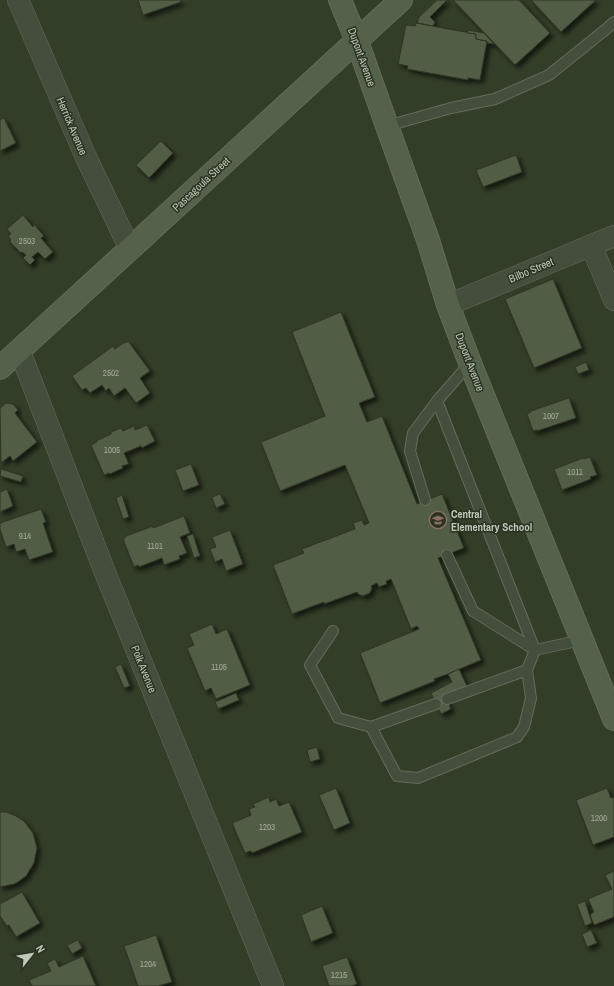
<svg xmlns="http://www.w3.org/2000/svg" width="614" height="986" viewBox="0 0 614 986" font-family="'Archivo Narrow',sans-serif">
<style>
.building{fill:#515d45;stroke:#2c3523;filter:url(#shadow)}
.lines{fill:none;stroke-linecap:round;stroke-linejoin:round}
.lane-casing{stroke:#636c5a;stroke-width:12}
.street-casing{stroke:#636c5a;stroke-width:22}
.secondary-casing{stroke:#636c5a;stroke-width:24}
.lane{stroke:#454e3c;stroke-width:10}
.street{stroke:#454e3c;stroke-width:21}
.secondary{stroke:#54614b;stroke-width:22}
.labels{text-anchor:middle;stroke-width:3;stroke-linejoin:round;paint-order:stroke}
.number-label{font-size:9px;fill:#a4ae9c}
.street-label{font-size:11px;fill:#c0c9b9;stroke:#2a3321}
.poi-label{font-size:11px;font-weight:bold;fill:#c0c9b9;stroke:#2a3321;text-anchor:start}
</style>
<defs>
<filter id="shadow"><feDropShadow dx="3.5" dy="3.5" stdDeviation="2" flood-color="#0009"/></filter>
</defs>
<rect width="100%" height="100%" fill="#333e28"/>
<g class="building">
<path d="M138 0H180L181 2 143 15Z"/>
<path d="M437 0H447L430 17 435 22 433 26 417 23 419 17Z"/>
<path d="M453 0H519L550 33 515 65Z"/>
<path d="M531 0H596L561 32Z"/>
<path d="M416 23 476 34V39L487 41 480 80 468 78V80L407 69 408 66 398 64 406 25 415 26Z"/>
<path d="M468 30 484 33 494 44 487 43V41L476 39V34L467 33Z"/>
<path d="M4 118 16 143 0 151V120Z"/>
<path d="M161 141 173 153 149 178 136 165Z"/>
<path d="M516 155 522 172 483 187 476 170Z"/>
<path d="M23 215 33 227 34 224 44 236 41 238 53 252 45 259 38 252 32 257 35 260 30 265 23 258 26 255 22 252 21 253 10 242 11 240 8 236 11 234 7 229Z"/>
<path d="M553 279 582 348 534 368 505 299Z"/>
<path d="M341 312 375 397 359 403 367 422 382 416 417 504 442 494 464 548 438 558 481 660 448 674 434 679 435 681 380 703 360 653 419 629 417 626 411 629 391 579 386 581 387 584 379 587 377 583 371 586 372 588 370 593 363 596 358 594 357 592 324 604V602L292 614 273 565 304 553 302 549 355 529 353 523 362 520 364 525 369 523 345 465 280 491 261 442 325 416 292 332Z"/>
<path d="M128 341 150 371 140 378 150 393 136 403 125 388 114 396 109 388 106 391 102 385 90 393 86 388 82 390 72 376 113 346 115 349 125 342V343Z"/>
<path d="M586 362 589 370 578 374 575 367Z"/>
<path d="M569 398 576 418 537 431V430L533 431 527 414 531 412V411Z"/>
<path d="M6 403 13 404 18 410 15 413 37 442 13 461 10 456 1 463 0 408Z"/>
<path d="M147 425 155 441 142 448 141 446 124 453 129 464 122 466 123 468 110 474 109 473 104 475 91 445 97 442 96 441 111 434V432L121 428 123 431 134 426 135 430Z"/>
<path d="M590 457 597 475 590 477 591 479 562 490 554 469 583 458 584 459Z"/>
<path d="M191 464 199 485 183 491 175 470Z"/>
<path d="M1 469 23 476 21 482 0 476Z"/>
<path d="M7 489 13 506 0 512V492Z"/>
<path d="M220 494 225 504 216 508 212 497Z"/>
<path d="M122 495 129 517 123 519 116 498Z"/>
<path d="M41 509 46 522 43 523 53 552 29 560 25 549 16 552 14 544 6 547 0 529V523Z"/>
<path d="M184 516 190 533 180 537 187 553 179 556 180 559 164 565 162 558 139 567 138 565 134 567 123 539 126 537V536L153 526V528Z"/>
<path d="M230 530 243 564 226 571 222 559 215 562 210 549 216 547 212 537Z"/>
<path d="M193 534 200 556 194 558 187 536Z"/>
<path d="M212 624 216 634 227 629 250 685 216 699 211 688 205 691 187 648 194 645 189 634Z"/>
<path d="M121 664 130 686 124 688 115 667Z"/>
<path d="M459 669 467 686 445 695 451 709 441 714 431 693 452 682 448 674Z"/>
<path d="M236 693 239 700 218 709 215 702Z"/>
<path d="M317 747 320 759 310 762 307 750Z"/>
<path d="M336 788 350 823 334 830 319 795Z"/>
<path d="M607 788 611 798 614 797V837L593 845 576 800Z"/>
<path d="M269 797 270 802 276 799 279 806 289 802 302 832 252 853 251 851 245 853 232 823 251 815 249 809 255 807 253 804Z"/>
<path d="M0 812H6L16 816 24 821 33 833 37 848 34 863 26 876 18 882 14 884 0 887Z"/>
<path d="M614 871V917L594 925 590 915 594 912 588 899 612 889 605 875Z"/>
<path d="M22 892 40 923 16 937 9 925 7 926 0 916V904Z"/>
<path d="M585 901 592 923 585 926 577 904Z"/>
<path d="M322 906 333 933 311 942 301 915Z"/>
<path d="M591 930 597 943 587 947 582 934Z"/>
<path d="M156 935 172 982 158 986H138L124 946Z"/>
<path d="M78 940 82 948 72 954 67 945Z"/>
<path d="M83 956 96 986H32L29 980 51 971 47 963 55 959 59 967Z"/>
<path d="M347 957 357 984 352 986H329L322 966Z"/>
</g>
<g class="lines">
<defs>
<g id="lane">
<path d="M387 126 451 108 495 99 549 75 605 30 614 22"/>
<path d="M425 500 410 451 413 433 437 401 470 363"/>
<path d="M447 555 473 611 535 650 582 640"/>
<path d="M333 631 310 665 338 718 371 727"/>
<path d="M447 699 527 670"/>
<path d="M436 704 371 727 397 776 418 778 517 737 524 727 531 698 527 670 535 650 437 401"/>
</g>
<g id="street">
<path d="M18 0 85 155 130 249"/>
<path d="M589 246 594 252 614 300"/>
<path d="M448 305 614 236"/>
<path d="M18 351 22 357 104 570 273 986"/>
</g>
<g id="secondary">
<path d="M340 0 357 41 387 126 428 240 448 305 470 363 614 719"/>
<path d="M0 368 130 249 401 0"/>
</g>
</defs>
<use href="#lane" class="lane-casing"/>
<use href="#street" class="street-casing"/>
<use href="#secondary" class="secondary-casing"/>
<use href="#lane" class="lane"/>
<use href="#street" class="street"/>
<use href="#secondary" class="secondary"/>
</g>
<defs>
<symbol id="school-ring" viewBox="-11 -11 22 22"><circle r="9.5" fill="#2a3321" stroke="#8d6e63" stroke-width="1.5"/><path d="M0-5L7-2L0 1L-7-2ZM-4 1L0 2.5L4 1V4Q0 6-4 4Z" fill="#8d6e63"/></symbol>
</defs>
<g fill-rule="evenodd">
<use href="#school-ring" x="428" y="510" width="20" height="20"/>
</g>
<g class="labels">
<g class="number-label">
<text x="27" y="244">2503</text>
<text x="111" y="376">2502</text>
<text x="551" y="419">1007</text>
<text x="112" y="453">1005</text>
<text x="575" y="475">1011</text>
<text x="25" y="539">914</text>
<text x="155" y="549">1101</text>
<text x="219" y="670">1105</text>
<text x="599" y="821">1200</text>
<text x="267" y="830">1203</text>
<text x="148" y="967">1204</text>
<text x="339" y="978">1215</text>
</g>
<g class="street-label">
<text transform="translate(362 57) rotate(70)" y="4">Dupont Avenue</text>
<text transform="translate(72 126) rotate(67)" y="4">Herrick Avenue</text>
<text transform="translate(201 184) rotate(-43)" y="4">Pascagoula Street</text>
<text transform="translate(531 270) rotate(-23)" y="4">Bilbo Street</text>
<text transform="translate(470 362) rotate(69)" y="4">Dupont Avenue</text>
<text transform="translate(144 669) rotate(68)" y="4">Polk Avenue</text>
</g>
<g class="poi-label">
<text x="451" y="518">Central<tspan x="451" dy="13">Elementary School</tspan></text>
</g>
</g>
<g transform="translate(32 954) rotate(59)" stroke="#2a3321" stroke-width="3" paint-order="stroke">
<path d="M0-3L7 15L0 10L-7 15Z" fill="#c0c9b9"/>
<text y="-6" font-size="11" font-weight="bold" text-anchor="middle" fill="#c0c9b9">N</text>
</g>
</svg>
